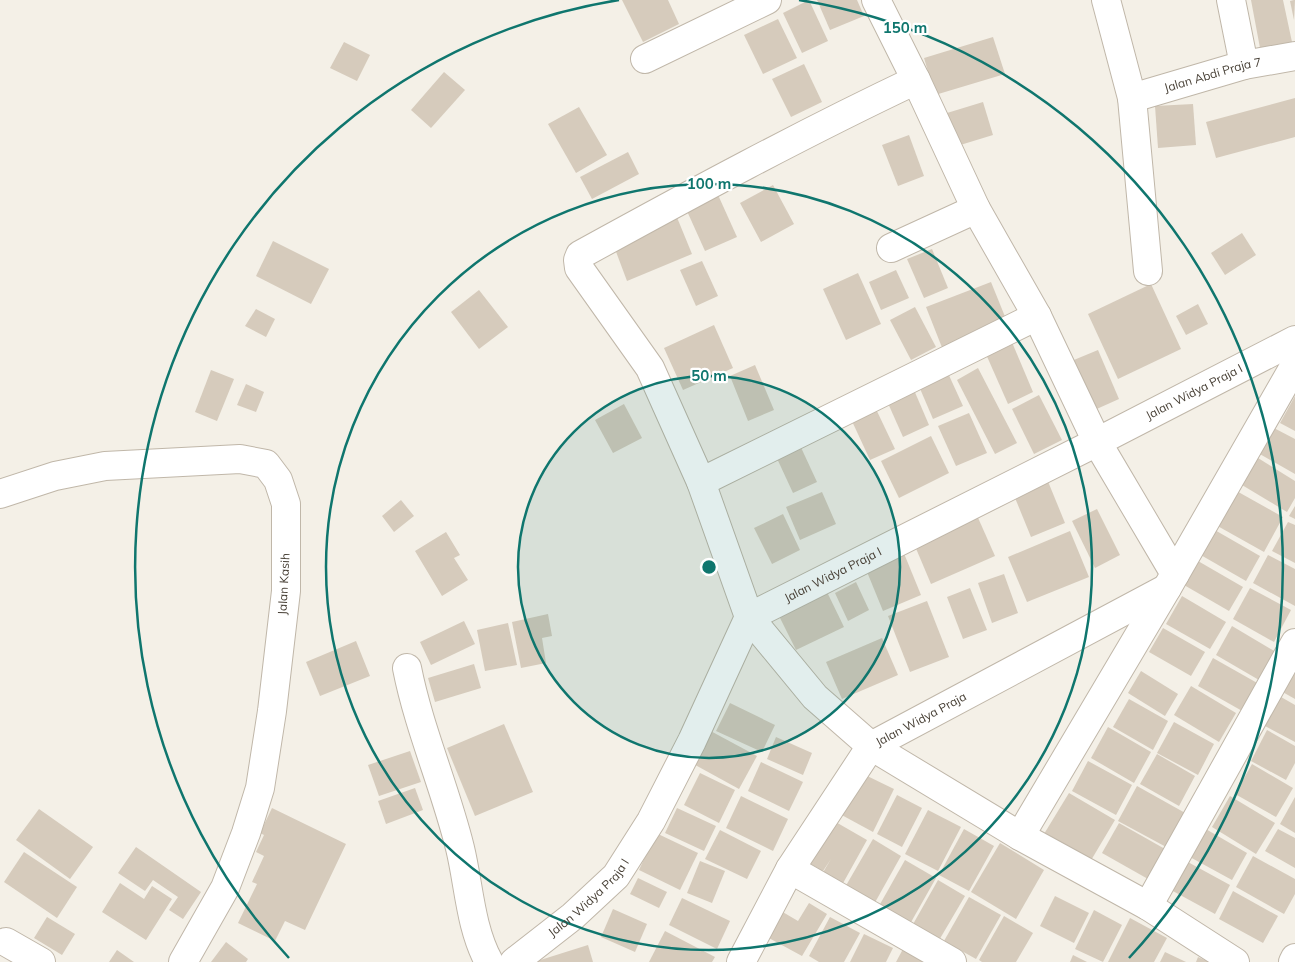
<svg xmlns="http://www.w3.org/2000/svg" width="1295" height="962" viewBox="0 0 1295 962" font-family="Mulish,sans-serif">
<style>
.building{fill:#d6cbbc}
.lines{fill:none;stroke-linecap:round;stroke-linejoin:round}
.minor-casing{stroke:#c0b7a9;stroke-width:30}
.minor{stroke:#fff;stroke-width:28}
.ring{fill:none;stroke:#0f766e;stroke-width:2.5}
.labels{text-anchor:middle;stroke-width:4.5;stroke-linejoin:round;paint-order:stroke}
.street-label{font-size:12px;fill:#484036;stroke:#fff}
.centre{fill:#0f766e;stroke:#fff;stroke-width:2.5}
.ring-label{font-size:15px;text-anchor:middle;font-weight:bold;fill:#0f766e;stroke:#fff;stroke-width:4.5;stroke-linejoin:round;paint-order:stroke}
</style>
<rect width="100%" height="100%" fill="#f4f0e7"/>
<g class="building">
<path d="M622 0H668L679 24 643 42Z"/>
<path d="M809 0 828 41 802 53 783 13Z"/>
<path d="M817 0H857L864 16 830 30Z"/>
<path d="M1251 0H1283L1292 42 1260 48Z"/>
<path d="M1294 0H1295L1294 20 1290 1Z"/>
<path d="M778 19 797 58 763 74 744 35Z"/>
<path d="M993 37 1005 74 935 95 924 58Z"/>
<path d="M344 42 370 55 357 81 330 68Z"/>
<path d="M804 64 822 102 791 117 772 79Z"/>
<path d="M444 72 465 90 431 128 411 110Z"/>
<path d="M1295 98V137L1216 158 1206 122Z"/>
<path d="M983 102 993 135 957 146 947 113Z"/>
<path d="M1193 104 1196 145 1158 148 1155 106Z"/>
<path d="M579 107 607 155 576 173 548 124Z"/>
<path d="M909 135 924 176 898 186 882 145Z"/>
<path d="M628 152 639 174 592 199 580 177Z"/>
<path d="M773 185 794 224 761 242 740 203Z"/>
<path d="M714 186 737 237 705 251 682 200Z"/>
<path d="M676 215 692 254 627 281 612 241Z"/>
<path d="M1242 233 1256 255 1225 275 1211 253Z"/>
<path d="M273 241 329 269 311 304 256 276Z"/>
<path d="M932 249 948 288 924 298 907 259Z"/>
<path d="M702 261 718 296 696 306 680 270Z"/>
<path d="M896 270 909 298 881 310 869 282Z"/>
<path d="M858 273 881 324 846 340 823 289Z"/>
<path d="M991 282 1008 324 943 350 926 307Z"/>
<path d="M1151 284 1181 349 1118 379 1088 314Z"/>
<path d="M479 290 508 327 479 349 451 312Z"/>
<path d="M1198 304 1208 324 1186 335 1176 316Z"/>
<path d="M915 307 936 347 911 360 890 320Z"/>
<path d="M256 309 275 319 266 337 245 326Z"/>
<path d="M714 325 733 368 683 390 664 348Z"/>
<path d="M1011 340 1033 392 1008 404 985 352Z"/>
<path d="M1098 350 1119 399 1090 412 1069 362Z"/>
<path d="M755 365 774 410 748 421 730 376Z"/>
<path d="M978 368 1017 443 995 454 957 380Z"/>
<path d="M211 370 234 379 217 421 195 412Z"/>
<path d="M947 371 963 406 933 419 918 384Z"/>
<path d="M246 384 264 392 256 412 237 405Z"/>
<path d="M914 390 929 425 903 437 887 401Z"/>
<path d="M1039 395 1062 440 1034 454 1012 409Z"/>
<path d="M1295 396V431L1280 423Z"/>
<path d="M624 404 642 438 613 453 595 420Z"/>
<path d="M875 407 895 449 870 460 851 419Z"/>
<path d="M969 413 987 453 956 466 938 426Z"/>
<path d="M1272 427 1295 439V474L1258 453Z"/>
<path d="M931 436 949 473 899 498 881 461Z"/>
<path d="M798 441 817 482 793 493 774 452Z"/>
<path d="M1258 458 1295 481V498L1287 512 1242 485Z"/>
<path d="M1047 479 1065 523 1031 537 1013 493Z"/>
<path d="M1233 489 1283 517 1264 552 1214 524Z"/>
<path d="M822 492 836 524 800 540 786 507Z"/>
<path d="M401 500 414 516 394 532 382 516Z"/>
<path d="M1295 506V519L1289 516Z"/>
<path d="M1097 509 1120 555 1095 568 1072 521Z"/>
<path d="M975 511 995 556 931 584 912 539Z"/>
<path d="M783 514 800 550 772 564 754 528Z"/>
<path d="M1288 522 1295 525V563L1272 551Z"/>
<path d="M1213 529 1260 556 1246 581 1199 554Z"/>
<path d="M1070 531 1089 577 1027 602 1008 557Z"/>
<path d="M446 532 460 555 454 558 468 580 442 596 415 551Z"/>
<path d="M903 551 921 595 883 611 865 567Z"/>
<path d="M1268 555 1295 569V606L1253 583Z"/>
<path d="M1198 561 1243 587 1229 611 1184 585Z"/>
<path d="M1004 574 1018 613 992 623 978 583Z"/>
<path d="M856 582 869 610 848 621 835 593Z"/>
<path d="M970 588 987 630 963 639 947 597Z"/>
<path d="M1250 588 1291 610 1274 642 1233 619Z"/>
<path d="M827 592 844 627 796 650 779 616Z"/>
<path d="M1182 596 1226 622 1210 649 1166 624Z"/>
<path d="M927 601 949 657 910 672 888 616Z"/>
<path d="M548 614 552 636 542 638 546 663 521 668 512 622Z"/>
<path d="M464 621 475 644 431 665 420 642Z"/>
<path d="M508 623 517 665 485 671 477 630Z"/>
<path d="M1232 626 1276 652 1259 680 1216 655Z"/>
<path d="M1163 628 1205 652 1191 676 1149 652Z"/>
<path d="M882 638 898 675 842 699 826 662Z"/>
<path d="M356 641 370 676 320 696 306 662Z"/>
<path d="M1213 658 1259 684 1244 712 1198 686Z"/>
<path d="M1295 661V699L1279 690Z"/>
<path d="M474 664 481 688 435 702 428 678Z"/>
<path d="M1141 671 1178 694 1165 716 1128 693Z"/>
<path d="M1191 686 1236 713 1219 742 1174 715Z"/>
<path d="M1281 697 1295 705V742L1265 726Z"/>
<path d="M1129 699 1168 721 1153 750 1113 727Z"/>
<path d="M730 703 775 725 762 752 716 731Z"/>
<path d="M1174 722 1214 744 1198 775 1157 753Z"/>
<path d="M504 724 533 792 475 816 447 748Z"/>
<path d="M1108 727 1151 752 1134 783 1091 758Z"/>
<path d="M705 728 757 756 739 789 688 761Z"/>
<path d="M1267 730 1295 746V763L1286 780 1251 761Z"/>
<path d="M776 737 812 753 803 775 767 759Z"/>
<path d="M410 751 421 782 379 796 368 765Z"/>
<path d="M1157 754 1195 776 1179 806 1140 784Z"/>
<path d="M1088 761 1132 785 1116 815 1072 791Z"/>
<path d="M761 762 803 782 789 811 748 791Z"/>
<path d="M1252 764 1293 788 1276 817 1235 794Z"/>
<path d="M859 772 894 789 873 832 838 813Z"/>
<path d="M700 773 735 790 719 823 684 805Z"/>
<path d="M1137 786 1187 814 1168 848 1118 821Z"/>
<path d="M415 788 423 810 386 824 378 801Z"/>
<path d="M1069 793 1115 820 1090 862 1044 834Z"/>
<path d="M897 795 922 808 902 847 877 834Z"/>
<path d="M741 796 788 819 773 851 726 828Z"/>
<path d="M1230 796 1275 823 1256 854 1212 827Z"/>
<path d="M1295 797V833L1280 824Z"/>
<path d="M272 808 346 844 305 930 285 921 275 941 238 923 257 884 252 882 264 856 256 852 264 835 260 833Z"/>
<path d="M677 808 716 826 704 851 665 833Z"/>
<path d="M39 809 93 847 70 879 16 840Z"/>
<path d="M928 810 961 827 938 871 905 854Z"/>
<path d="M827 817 867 840 842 885 822 874 831 859 823 871 802 859Z"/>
<path d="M1119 823 1165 849 1148 879 1102 853Z"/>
<path d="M1204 828 1247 853 1232 880 1188 856Z"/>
<path d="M964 829 994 846 969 891 939 875Z"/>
<path d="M1278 829 1295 838V868L1265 851Z"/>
<path d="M720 830 761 851 747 879 705 859Z"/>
<path d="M656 833 698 853 680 890 639 870Z"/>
<path d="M873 839 901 856 873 906 844 889Z"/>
<path d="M1000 843 1044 870 1016 919 971 892Z"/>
<path d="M136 847 201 892 183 919 169 910 178 897 153 880 145 891 118 873Z"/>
<path d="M24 852 77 887 57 918 4 882Z"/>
<path d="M1253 856 1295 879V894L1284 914 1236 887Z"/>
<path d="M905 860 936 878 910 924 879 906Z"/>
<path d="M700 861 725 871 712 903 687 893Z"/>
<path d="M1186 861 1230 885 1215 914 1171 890Z"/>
<path d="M638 878 667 892 659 908 630 894Z"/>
<path d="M938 880 965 896 938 942 912 926Z"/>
<path d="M120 883 144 899 152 886 172 899 146 940 102 912Z"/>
<path d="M1233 891 1278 916 1263 943 1219 919Z"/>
<path d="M1055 896 1089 913 1074 943 1040 926Z"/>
<path d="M969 897 1001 915 976 959 944 941Z"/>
<path d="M682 898 730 921 717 949 669 925Z"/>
<path d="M809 903 827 914 802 956 767 937 781 911 798 921Z"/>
<path d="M613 909 647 924 635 952 601 937Z"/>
<path d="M1094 910 1122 925 1103 962 1075 949Z"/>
<path d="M1004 916 1033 933 1016 962H982L979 960Z"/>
<path d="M47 917 75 934 62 955 34 938Z"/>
<path d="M830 917 860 933 844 962H819L809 956Z"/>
<path d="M1130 918 1167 938 1154 962H1108Z"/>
<path d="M665 931 715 957 712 962H649Z"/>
<path d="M864 934 893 948 886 962H850Z"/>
<path d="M226 942 248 959 246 962H211Z"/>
<path d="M588 945 593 962H534Z"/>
<path d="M903 949 926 962H896Z"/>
<path d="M117 950 134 962H109Z"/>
<path d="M1165 952 1186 962H1160Z"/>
<path d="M1073 955 1087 962H1070Z"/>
<path d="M1198 957 1209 962H1196Z"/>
</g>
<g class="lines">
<defs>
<g id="minor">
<path d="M876 0 916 80 976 209 1037 316 1097 442 1175 574"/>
<path d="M1106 0 1132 98 1148 271"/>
<path d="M1231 0 1244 65"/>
<path d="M645 59 767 0"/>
<path d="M916 80C802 134 691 194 580 255L578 260 579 268 650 368 701 482 749 617 815 697 871 746 1020 836 1148 906 1235 962"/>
<path id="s1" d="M1132 98 1244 65 1295 56"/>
<path d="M891 248 976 209"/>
<path d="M701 482 1037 316"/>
<path d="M0 494 55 476 105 466 240 459 266 464 278 480 286 504V591L272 711 260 788 246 833 225 888 183 962"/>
<path d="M407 668C419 729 445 787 460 848 469 885 470 927 489 962"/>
<path d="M1020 836 1167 588 1295 365"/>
<path d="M790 869 952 962"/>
<path d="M1148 906 1295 643"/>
<path d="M6 942 41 962"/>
<path id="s2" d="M514 962 573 916 616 876 651 821 692 741 749 617 1097 442 1295 340"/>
<path id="s3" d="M741 962 790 869 871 746 1167 588"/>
<path d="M1293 962 1295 958"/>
</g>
</defs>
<use href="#minor" class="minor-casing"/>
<use href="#minor" class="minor"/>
</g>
<circle cx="709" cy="567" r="191" fill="#0f766e" fill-opacity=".12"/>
<g class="ring">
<circle cx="709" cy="567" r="191"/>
<circle cx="709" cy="567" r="383"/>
<path d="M289 958A574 574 0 0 1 619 0M799 0A574 574 0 0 1 1129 958"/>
</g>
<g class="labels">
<g class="street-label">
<text dy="4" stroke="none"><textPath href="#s1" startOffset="84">Jalan Abdi Praja 7</textPath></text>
<text dy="4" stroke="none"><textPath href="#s2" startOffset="924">Jalan Widya Praja I</textPath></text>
<text dy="4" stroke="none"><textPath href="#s2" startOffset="519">Jalan Widya Praja I</textPath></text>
<text transform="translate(284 584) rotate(-87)" y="4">Jalan Kasih</text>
<text dy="4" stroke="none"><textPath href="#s3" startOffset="309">Jalan Widya Praja</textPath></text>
<text dy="4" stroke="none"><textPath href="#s2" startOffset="99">Jalan Widya Praja I</textPath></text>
</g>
</g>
<circle cx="709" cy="567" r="8" class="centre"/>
<g class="ring-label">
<text x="905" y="33">150 m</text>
<text x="709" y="189">100 m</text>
<text x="709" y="381">50 m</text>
</g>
</svg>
